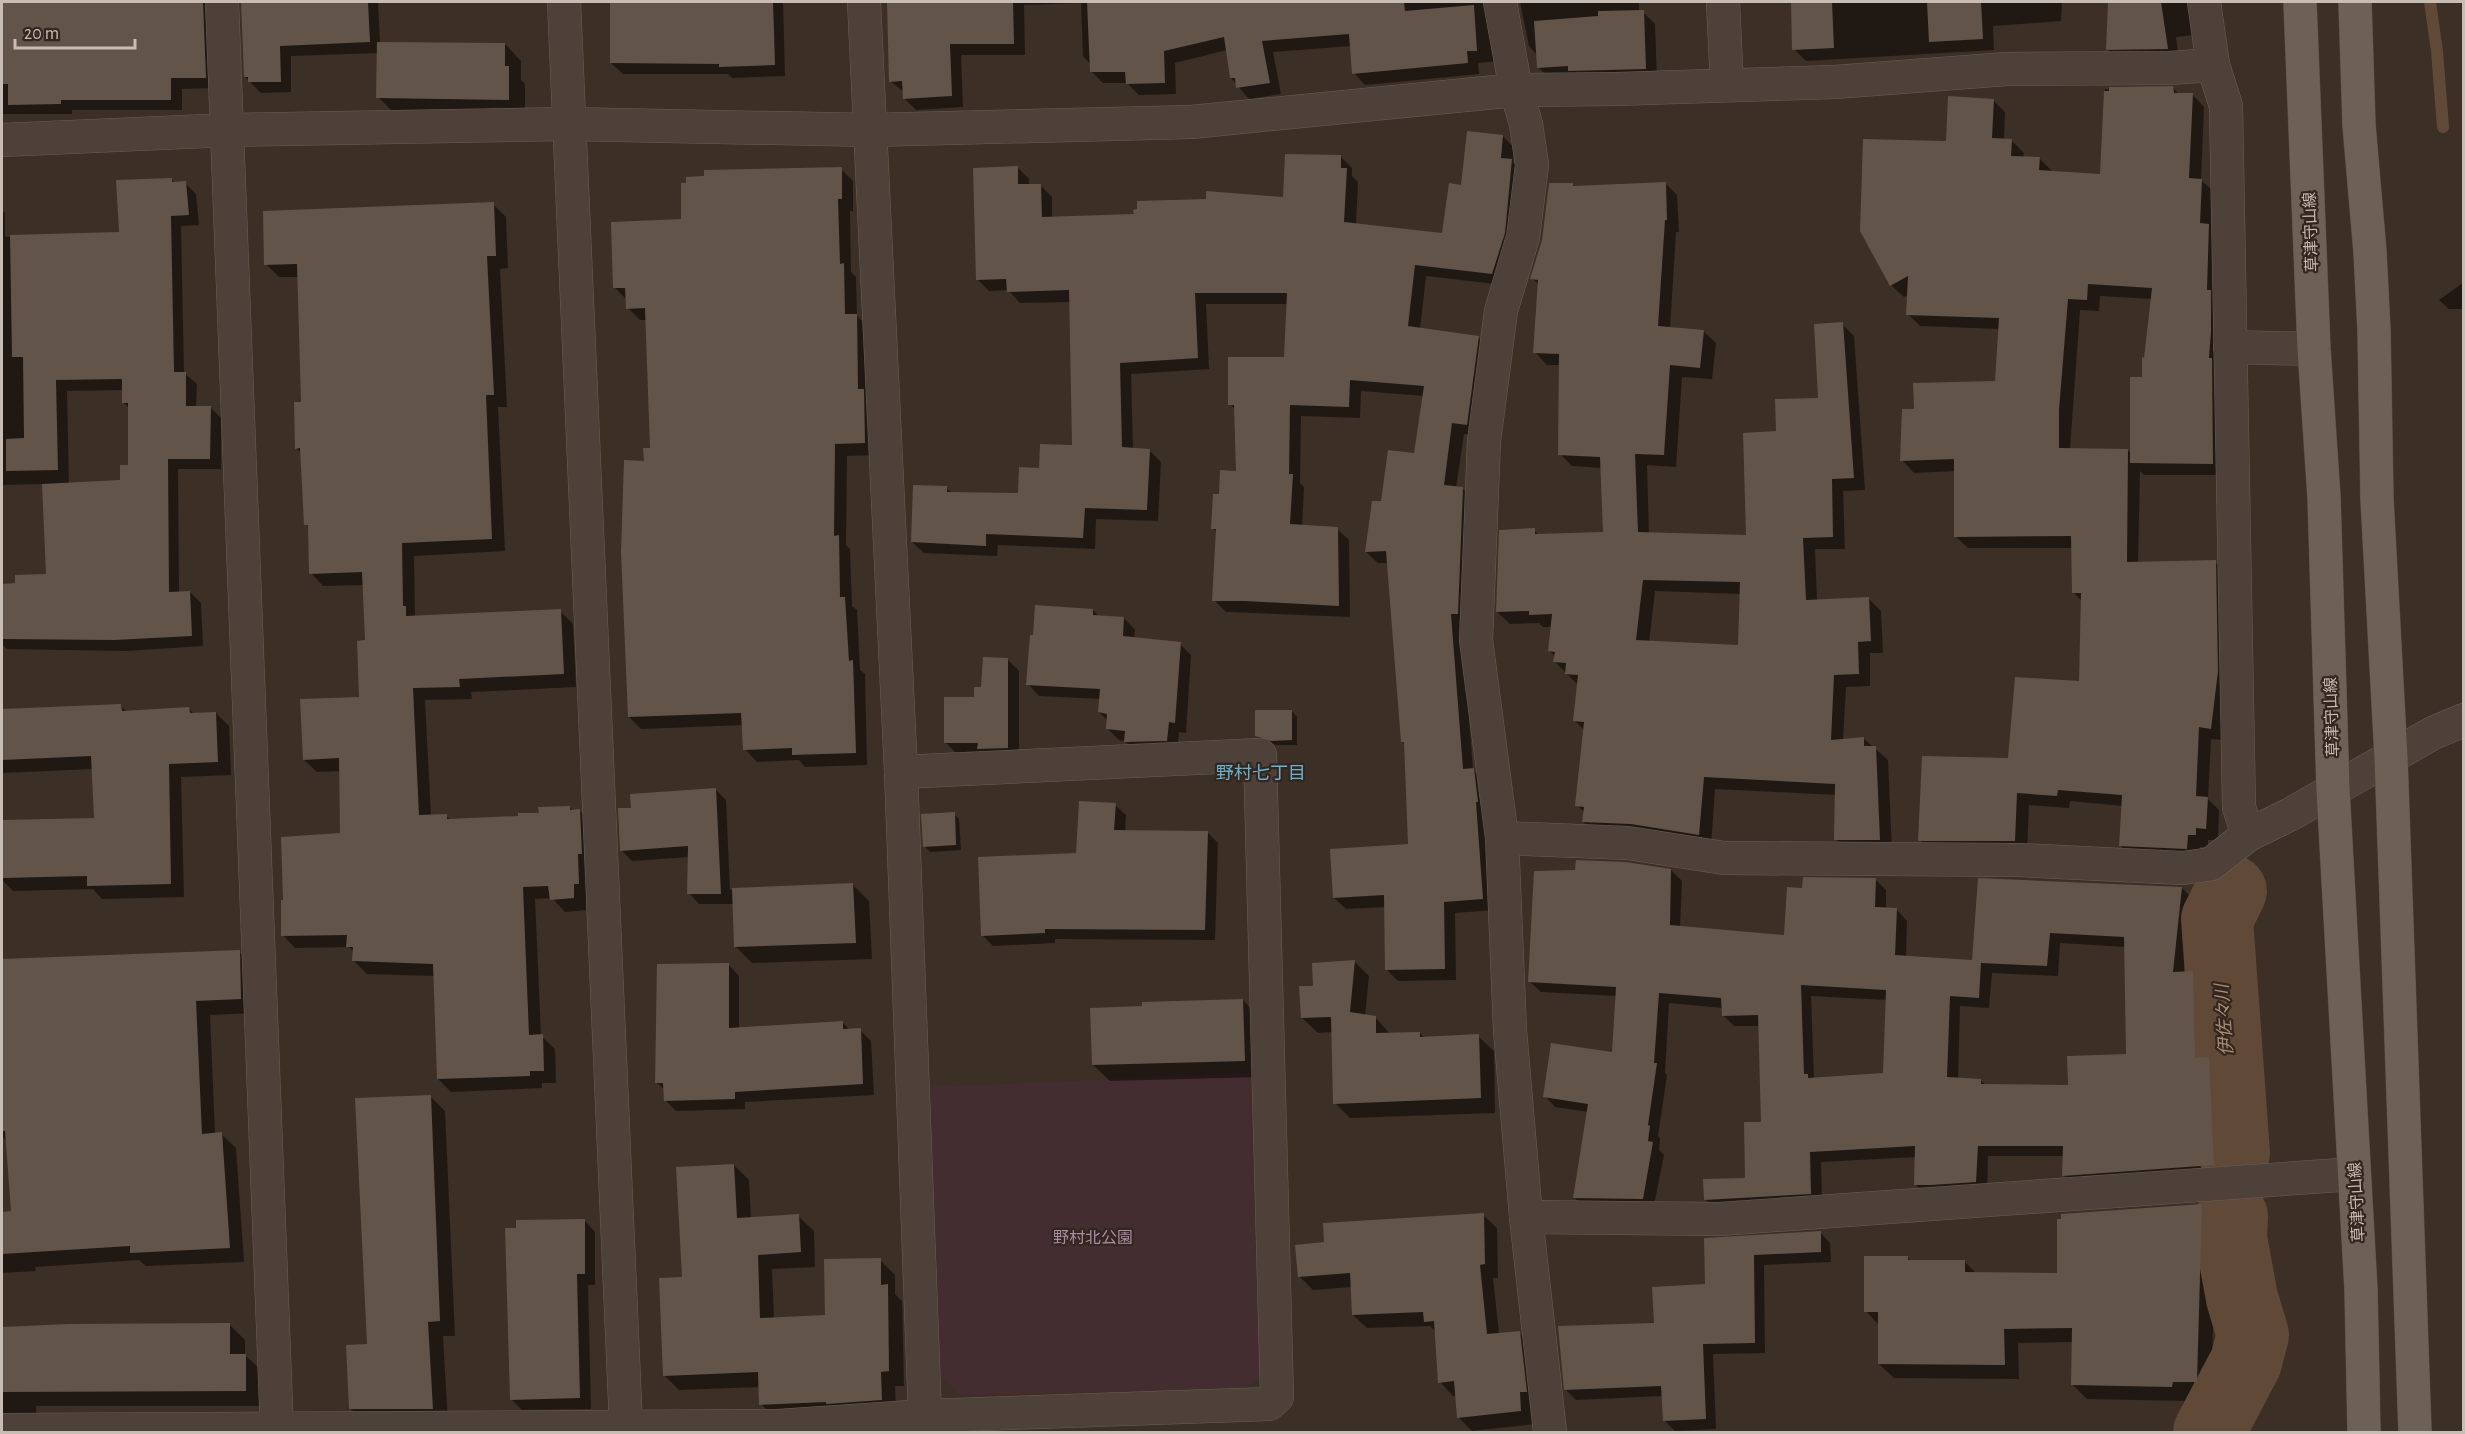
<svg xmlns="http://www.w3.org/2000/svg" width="2465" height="1434" viewBox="0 0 2465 1434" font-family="'Alegreya Sans','Noto Sans JP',sans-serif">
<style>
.green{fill:#442d31}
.shadow{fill:#0007;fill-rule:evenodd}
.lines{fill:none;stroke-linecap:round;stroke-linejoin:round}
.stream{stroke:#614938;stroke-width:12}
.river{stroke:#614938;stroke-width:72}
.building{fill:#635449;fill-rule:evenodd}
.minor-casing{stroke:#6b5f57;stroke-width:34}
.major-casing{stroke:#564a42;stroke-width:34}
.minor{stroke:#4d4139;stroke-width:33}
.major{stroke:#6d6057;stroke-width:33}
.labels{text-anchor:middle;stroke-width:4.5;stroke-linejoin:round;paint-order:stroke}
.street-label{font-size:16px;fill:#c8bdb5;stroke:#32261e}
.park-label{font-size:16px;fill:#ad8aa9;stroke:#32261e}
.neighbourhood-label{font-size:18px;fill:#68b3d0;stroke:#32261e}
.water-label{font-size:18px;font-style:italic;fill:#aa8c76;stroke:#32261e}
</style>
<rect width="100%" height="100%" fill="#3c2f25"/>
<path class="green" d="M1249 1073 1260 1376 1242 1390 958 1395 941 1375 930 1087Z"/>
<g class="shadow">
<path d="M2 2H219L217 88 182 89V110H72V114H2Z"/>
<path d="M242 2H378L380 43 505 44 521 61V80L525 84V116L395 114 378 97 379 53 291 56V92L261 93 245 77Z"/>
<path d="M612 2H783L785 76 732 78 728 74H623L611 63Z"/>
<path d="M893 2H1498L1500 61 1478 63 1479 74 1365 85 1354 73 1351 46 1273 52 1281 94 1249 99 1231 78 1227 50 1175 63 1176 94 1139 95 1127 83H1103L1092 72 1091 65 1083 56 1081 3 1024 5 1025 55H961L963 107 916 110 904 98V92L890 81Z"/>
<path d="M1520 2H1639V12H1643L1655 24 1657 80 1550 79 1538 67 1537 55 1529 46Z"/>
<path d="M1792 2H2062L2061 21 1993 26 1994 50 1806 61 1794 49Z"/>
<path d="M2109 2H2192L2196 35 2176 37 2179 61H2119L2107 49Z"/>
<path d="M2173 88 2179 94H2192L2204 107 2201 180 2214 192 2212 228 2221 238 2225 475H2144L2140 471 2138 563 2215 562 2227 574 2223 740 2211 739 2208 799 2219 810 2218 840H2208V847H2200L2199 860 2133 858 2121 846 2123 806 2070 801 2069 808 2029 805 2027 853 1932 852 1920 840 2009 759 2081 683 2082 601 2074 593 2073 548H1968L1955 536V471L1914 473 1902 460 1916 410 1997 382 2000 329 1920 326 1908 314V295L1904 297 1891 285 1947 143 1993 100 2005 112 2004 140H2011L2024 153 2023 158 2040 159 2052 171 2102 175 2105 89ZM2100 296 2153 299 2131 454 2128 450 2070 449 2080 310 2099 311Z"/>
<path d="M1503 136 1514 148 1513 162 1523 172 1504 285 1426 276 1420 329 1478 337 1490 349 1478 436 1464 434 1456 488 1463 489 1474 500 1462 625 1473 770 1485 781 1494 910 1455 913 1456 980 1398 981 1387 970 1386 907 1346 909 1334 898 1410 846 1405 745 1402 741 1388 563H1378L1366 552 1383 503 1416 455 1424 396 1361 391 1360 418 1301 416 1300 483 1304 487 1302 527 1337 529 1349 540 1350 617 1226 612 1214 600 1217 533 1213 528 1220 495 1238 473 1236 410 1230 404 1285 358 1288 304H1206L1209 369 1131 374 1133 449 1149 450 1161 462 1158 521 1096 519 1095 549 998 545 997 556 924 553 912 542 946 488 953 494 1019 495 1041 470 1074 447 1071 302 1020 303 1008 290 989 291 977 279 1018 168 1029 179V185H1040L1052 197V218L1135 216 1285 199 1341 157 1352 168V176L1358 182 1356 225 1444 234 1462 186Z"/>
<path d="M841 169 853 181V211H850L851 272 856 277 857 316 869 327 877 455 847 456 846 545 850 549 852 606 857 610 860 670 865 674 867 765 805 767 799 760 757 762 745 749 744 725 641 729 629 717 645 462 652 450 647 320H640L628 308 627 300 615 288 682 221Z"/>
<path d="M171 179 175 183H185L196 194 199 225 181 226 184 373 197 384 196 407H210L221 418V469H178L179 593 190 592 201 603 203 646 126 651 7 649 2 644V585H16L47 576 43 484 2 485V210L5 213V237L120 234ZM123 390V402L130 409 129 466 121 481 69 484 67 391Z"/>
<path d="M1665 183 1677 195 1679 232H1676L1670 329 1703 331 1716 343 1712 379 1682 377 1676 467 1647 465 1649 534 1748 537 1778 432 1819 399 1842 324 1854 336 1865 490 1843 491 1845 549H1815L1817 601 1869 599 1881 611 1883 653H1870V686L1846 687 1843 740 1863 738 1888 760 1892 852H1848L1836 839 1837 795 1715 789 1711 847 1596 834 1583 822 1585 813 1577 805 1584 730 1574 720 1578 685 1555 662 1556 657 1550 651 1552 627H1543L1539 623 1510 624 1497 612 1534 530 1540 536 1604 534 1602 468 1572 466 1560 454V365H1547L1535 352 1539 285 1532 278 1572 184 1575 187ZM1655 591 1741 594 1740 646 1649 643Z"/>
<path d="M493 204 506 217 508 268 500 269 507 407H498L505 551 414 556 415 617 560 611 573 624 576 687 471 692 472 699 425 700 431 816H446L451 820 520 817 569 807 573 811H580L593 824 591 896 586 897V910L565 912 552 898 535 899 541 1036 555 1049 556 1083H542V1088L451 1092 438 1079 434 976 367 974 354 961V952L349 947 295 948 283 935 342 834 341 771 317 772 304 760 361 698 367 642 364 585 323 586 311 573 310 528 306 524 301 453 296 448 302 403 299 277H279L266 264Z"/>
<path d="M2464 282V309H2449L2439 300Z"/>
<path d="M1093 610 1099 617 1124 618 1135 630 1134 639 1180 644 1191 655 1186 733 1179 732 1177 751 1136 753 1125 741 1119 740 1108 729V721L1099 712 1101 699 1039 696 1028 684Z"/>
<path d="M1008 660 1019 671V759L957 754 945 742 975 698Z"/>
<path d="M121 706 127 712 189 709 194 714 216 713 229 726 231 775 181 777 184 897 102 899 93 889 13 891 2 880V821L95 819 93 769 2 773V711Z"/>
<path d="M1292 711 1297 717V745H1277L1262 741 1257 736Z"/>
<path d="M715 789 726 800 730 890 853 885 869 901 872 959 752 963 736 947 734 904H699L689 893V857L632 861 621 850 633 809Z"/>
<path d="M1115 805 1126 815 1125 832 1208 833 1218 843 1215 940 1055 939V943L993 946 982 935 1077 855Z"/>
<path d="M954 814 959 819 961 850 930 852 925 847Z"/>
<path d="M1671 870 1682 881 1680 927 1785 936 1803 890 1875 879 1886 890V909L1897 910 1907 921 1906 957 1974 962 1979 880 2182 888 2193 899 2184 973H2193L2204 984 2205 1059H2209L2220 1070 2224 1176 2074 1186 2063 1175 2064 1156H1988L1987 1192 1926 1195 1915 1184 1916 1157 1821 1162 1822 1204 1716 1210 1705 1199 1747 1180 1762 1123 1760 1026H1734L1723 1015V1008L1669 1003 1665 1073 1667 1075 1658 1136 1660 1138 1659 1150 1664 1155 1653 1210 1585 1209 1575 1198 1588 1112 1555 1107 1545 1096 1613 1054 1617 996 1541 992 1530 982ZM2060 943 2126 947 2128 1055 2069 1087 1986 1085 1980 1080 1958 1079 1960 1006 1989 1008 1992 973 2058 976ZM1811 996 1887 1000 1885 1074 1814 1079Z"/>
<path d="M239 952 254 966 255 1013 210 1015 215 1134H221L236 1148 244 1262 146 1266 139 1260 35 1267 36 1271 2 1273V1213L12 1212 8 1142 2 1136V960Z"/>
<path d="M1354 961 1369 976 1365 1016 1375 1017 1390 1034 1420 1033 1424 1038 1478 1036 1494 1051 1495 1113 1350 1118 1335 1103 1333 1032 1318 1033 1302 1018 1314 987Z"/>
<path d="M729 965 739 976V1029L842 1022 850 1030H860L871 1041 874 1095 745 1102V1109L676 1111 665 1100V1090L657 1083Z"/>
<path d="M1243 1000 1259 1017 1261 1077 1110 1081 1093 1065Z"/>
<path d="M430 1096 445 1111 455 1336H443L448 1424H366L351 1409Z"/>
<path d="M734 1165 749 1180 751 1219 798 1216 814 1231 815 1267 772 1269 774 1319 826 1316 880 1260 895 1275V1294L902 1301 904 1386H895L896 1415 776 1419 761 1404 760 1387 679 1390 664 1375 684 1279Z"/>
<path d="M2201 1205 2216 1220 2211 1396H2187L2186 1401 2087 1399 2072 1384 2073 1342 2018 1343 2019 1379 1894 1378 1879 1364V1325L1866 1311 1907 1257 1912 1262 1964 1261 1977 1274 2058 1275Z"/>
<path d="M1483 1215 1497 1228 1498 1278H1493L1499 1334 1519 1333 1533 1347 1534 1424 1472 1431 1458 1417 1457 1396H1453L1440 1382 1436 1332 1430 1326 1367 1328 1353 1315 1352 1287 1313 1290 1299 1276 1326 1244Z"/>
<path d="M584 1220 595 1232V1285H588L591 1409 522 1410 511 1399Z"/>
<path d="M1820 1232 1830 1243 1831 1262 1764 1265 1765 1353 1713 1354 1716 1429 1675 1431 1664 1420 1663 1396 1576 1400 1566 1390 1706 1286V1239Z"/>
<path d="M230 1325 245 1340V1355L261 1370V1406H36L37 1426 2 1432V1328Z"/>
</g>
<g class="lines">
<path class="stream" d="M2430 2 2437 51 2443 127"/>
<g class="river">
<path d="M2231 891 2217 919 2234 1153"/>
<path d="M2209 1432 2246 1362 2253 1335 2242 1298 2231 1238 2232 1216"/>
</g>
</g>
<g class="building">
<path d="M2 2H203L206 78H171V100H61V104L8 105V84H2Z"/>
<path d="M241 2H368L370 42 280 46 281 82H248V77H244Z"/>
<path d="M610 2H773L775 65 719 67V64L610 63Z"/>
<path d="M887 2H1013L1014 44H950L952 96 903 99 902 81 889 82Z"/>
<path d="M1087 2H1404L1405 11 1474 5 1477 51H1467L1468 63 1352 74 1349 34 1262 41 1270 83 1236 88 1235 78H1230L1224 37 1164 51 1165 83 1126 84 1125 72H1090Z"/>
<path d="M1791 2H1832L1834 48 1792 50Z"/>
<path d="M1927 2H1981L1983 39 1929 42Z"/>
<path d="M2108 2H2161L2168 49 2106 50Z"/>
<path d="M1644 10 1646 69 1568 71V66L1537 68 1534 21 1598 16V11Z"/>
<path d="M377 42 505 43V66H509V100L376 98Z"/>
<path d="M2173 86 2174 93H2193L2189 178 2202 179 2200 223 2209 224 2207 290H2211V331L2209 358H2212L2213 464 2130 463V377H2142V357L2144 358 2152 288 2088 284 2087 300 2068 299 2059 410V448L2128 449 2127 562 2216 560 2218 671 2211 729 2199 727 2196 796 2208 797 2206 829 2196 828V835H2188L2187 849 2119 846 2122 795 2058 790 2057 796 2017 793 2015 841H1918L1922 756 2008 758 2015 677 2079 681 2081 593H2072L2071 536 1954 537V459L1900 461 1902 409H1914L1913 383 1995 381 1999 318 1906 315 1908 276 1890 286 1860 231 1863 139 1946 141 1948 96 1994 99 1992 138 2012 139 2011 156 2040 157 2039 170 2100 174 2104 91H2109V87Z"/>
<path d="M1467 131 1503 135 1501 158 1512 159 1505 233 1492 274 1415 265 1408 326 1479 336 1467 425 1452 423 1444 485 1463 487 1458 614H1451L1463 769 1474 768 1478 802H1476L1483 899 1444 902 1445 969 1385 970 1384 895 1333 898 1330 849 1408 844 1404 742H1401L1386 551 1365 552 1372 501H1381L1388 450 1414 453 1424 386 1350 380 1349 407 1290 405 1289 474H1293L1290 524 1338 527 1339 606 1245 601H1212L1216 529H1211L1213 494H1219L1220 470 1236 471 1234 405H1228V357H1284L1287 293H1195L1198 358 1120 363 1122 447 1150 449 1147 510 1085 508 1083 538 986 534V546L911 542 913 485 947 486V492L1018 493 1019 467 1039 468 1040 444 1072 445 1069 290 1007 292 1006 279 976 280 973 168 1018 166V184H1041L1042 217 1134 214 1133 210 1137 209V201L1206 199V191L1283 197 1285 154 1341 155V168H1347L1344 222 1442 233 1449 183 1461 185Z"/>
<path d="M842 167V199H838L840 264 844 263 845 314H857L858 389H864L865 443 835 444 834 536 839 535 840 597H845L849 661 853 660 856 753 792 755V748L743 750 741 713 628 717 621 552 624 460 644 461 643 448H650L645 308 626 309 625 288H613L611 222 681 219V183H686V177L704 176V170Z"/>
<path d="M172 178V182L186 181 189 215 171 216 174 372H186V406H211L210 459H168L169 592 190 591 192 636 114 640 2 639V584L15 583V575L46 574 42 484 120 480V465H128V403H122V379L56 380 58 470 6 471V439L24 438 23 357H12L10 235 119 232 116 180Z"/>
<path d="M1666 182 1667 220H1665L1658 326 1704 330 1700 368 1670 365 1664 455 1635 454 1638 532 1746 535 1743 433 1776 431 1775 399 1818 398 1814 324 1843 322 1854 478 1832 479 1833 537 1803 538 1806 600 1869 597 1871 641 1858 642 1859 674 1834 675 1831 740 1864 737V746H1876L1880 840H1834L1835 784 1704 777 1699 835 1631 824 1582 822 1584 807 1575 806 1584 722 1573 721 1578 675 1565 674 1566 663 1553 662 1555 652 1548 651 1552 614 1529 615V611L1496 612 1499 530 1535 528V534L1603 532 1600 457 1558 455 1559 354 1533 353 1538 280 1530 279 1542 240 1549 183H1573V186ZM1643 580 1740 582 1738 645 1636 640Z"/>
<path d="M494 202 496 256H487L494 395H486L492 539 402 543 403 606H406V616L561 609 564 674 459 679 460 687 413 688 419 815 447 814V819L518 816V813H539L538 807 570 806V810L580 809 582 854H578L579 884H574V898L550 900 548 886 523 887 529 1035 543 1034 544 1071H530V1076L437 1079 433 964 352 961 353 947H346L347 935 281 936V900H283L281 837 340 833 339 758 303 760 300 699 359 697 357 641 365 640 362 572 309 574 308 525H304L300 448 295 449 294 402H301L297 264 264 265 263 211Z"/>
<path d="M1035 605 1093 609V615L1124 617 1123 636 1181 642 1175 723 1169 722 1167 741 1124 742 1125 731 1106 729 1107 714 1098 712 1100 689 1026 685 1030 635H1033Z"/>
<path d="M983 657 1008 658V748L977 749 978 743H944V697H974V687H981Z"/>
<path d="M121 704 122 711 189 707 190 713 216 712 218 762 169 764 171 884 87 886V876L2 878V820L94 818 91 756 2 760V709Z"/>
<path d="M1255 710H1292V740L1271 741 1255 736Z"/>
<path d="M716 788 721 894H687L688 846 620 851 618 808H631L630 794Z"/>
<path d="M1079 801 1116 803 1114 830 1208 831 1205 930 1045 929V933L981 936 978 857 1076 853Z"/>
<path d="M955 812 956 845 923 847 921 814Z"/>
<path d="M1576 860 1626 862 1671 869 1670 925 1784 935 1787 887 1802 888 1803 877 1876 878 1875 907 1897 908 1895 955 1972 960 1978 878 2182 887 2173 972 2193 971 2195 1058 2209 1057 2214 1165 2062 1176 2063 1146H1978L1976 1182 1931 1185H1914L1915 1146 1810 1152 1811 1194 1704 1200 1703 1179 1745 1178 1744 1122H1761L1758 1015 1722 1016 1721 998 1659 993 1654 1063H1657L1648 1125 1650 1126 1648 1141 1653 1142 1643 1199 1573 1198 1588 1104 1543 1097 1551 1043 1612 1052 1616 987 1528 982 1534 871 1575 870ZM2050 933 2124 937 2126 1054 2067 1056 2068 1085 1981 1084V1079L1947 1077 1950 996 1979 998 1981 963 2047 966ZM1801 985 1886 990 1883 1073 1808 1078V1074H1804Z"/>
<path d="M853 883 856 943 734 947 732 888Z"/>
<path d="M240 950 241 999 196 1001 202 1134 222 1132 230 1248 130 1253V1246L2 1254V1212L11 1211 5 1131H2V959Z"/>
<path d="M1355 960 1350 1012 1376 1016V1033L1420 1032V1037L1479 1034 1481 1098 1333 1104 1331 1017 1301 1018 1299 986H1313L1312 963Z"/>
<path d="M729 963V1028L843 1021V1029L861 1028 863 1084 735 1092V1099L664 1101 663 1083H655L657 964Z"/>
<path d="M1243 999 1245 1061 1092 1065 1090 1008 1142 1006V1002Z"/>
<path d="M431 1095 440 1321 428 1322 433 1409H349L346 1345 367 1344 355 1098Z"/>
<path d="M734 1164 737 1218 799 1214 801 1252 758 1255 760 1318 825 1315 824 1259 881 1258V1285L888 1284 889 1371 881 1372 882 1400 826 1404V1402L759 1405 758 1372 663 1376 659 1278 682 1277 676 1167Z"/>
<path d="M2202 1204 2197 1382H2173L2172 1387 2071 1385 2072 1328 2004 1329 2005 1365 1878 1364V1312H1864V1256H1908V1260H1965V1272L2057 1273V1219H2061V1214Z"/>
<path d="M1484 1213 1485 1264 1480 1265 1487 1334 1520 1331 1527 1392H1520L1521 1411 1457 1418 1454 1381 1438 1383 1434 1321 1424 1322 1423 1312 1352 1315 1350 1273 1298 1277 1295 1245 1324 1242 1323 1223Z"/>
<path d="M585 1219V1274H577L580 1398 510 1400 505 1228H516V1220Z"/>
<path d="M1821 1231V1252L1754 1255 1755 1343 1703 1344 1706 1419 1663 1421 1661 1386 1564 1390 1558 1326 1654 1323 1652 1287 1705 1284 1704 1238Z"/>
<path d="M230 1323V1354H246V1391L2 1392V1327L68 1324Z"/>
</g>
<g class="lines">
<defs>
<g id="minor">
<path d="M222 2 277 1432"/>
<path d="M564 2 626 1426"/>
<path d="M864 2 901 772 925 1416 928 1432"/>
<path d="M1500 2 1516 90 1526 124 1532 165 1523 237 1501 311 1484 441 1476 640 1502 838 1510 1030 1526 1217 1550 1432"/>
<path d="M1723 2 1727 85"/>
<path d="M2204 2 2213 65 2226 106 2239 807 2248 835"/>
<path d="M2 140 229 130 568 124 871 130 1191 122 1516 90 1616 89 1835 82 2007 69 2169 68 2213 65"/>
<path d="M2230 347 2314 349"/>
<path d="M1502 838 1628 843 1724 858 2019 860 2183 868 2211 864 2248 835 2291 814 2433 733 2464 720"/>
<path d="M1526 1217 1720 1219 2354 1174"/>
<path d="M2 1430 778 1426 925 1416 1269 1404 1277 1397 1260 755 901 772"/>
</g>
<g id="major">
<path d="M2300 2 2314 349 2324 497 2333 790 2361 1290 2364 1432"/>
<path d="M2355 2 2359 125 2370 252 2374 330 2377 499 2391 757 2415 1432"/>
</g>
</defs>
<use href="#minor" class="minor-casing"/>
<use href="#major" class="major-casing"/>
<use href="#minor" class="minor"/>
<use href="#major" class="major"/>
</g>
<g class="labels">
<g class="street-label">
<text transform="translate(2310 232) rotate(-92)" y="6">草津守山線</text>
<text transform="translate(2331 717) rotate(-92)" y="6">草津守山線</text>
<text transform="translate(2356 1202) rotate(-93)" y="6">草津守山線</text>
</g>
<g class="park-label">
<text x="1093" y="1243">野村北公園</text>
</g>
<g class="neighbourhood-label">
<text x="1261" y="779">野村七丁目</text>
</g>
<g class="water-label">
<text transform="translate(2224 1020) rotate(-94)" y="6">伊佐々川</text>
</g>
</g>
<rect width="2465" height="1434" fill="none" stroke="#c8bdb5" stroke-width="6"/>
<path d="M15 39v9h120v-9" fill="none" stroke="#c8bdb5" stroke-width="3"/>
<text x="24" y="39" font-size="18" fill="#c8bdb5" stroke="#32261e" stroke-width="4.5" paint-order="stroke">20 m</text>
</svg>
